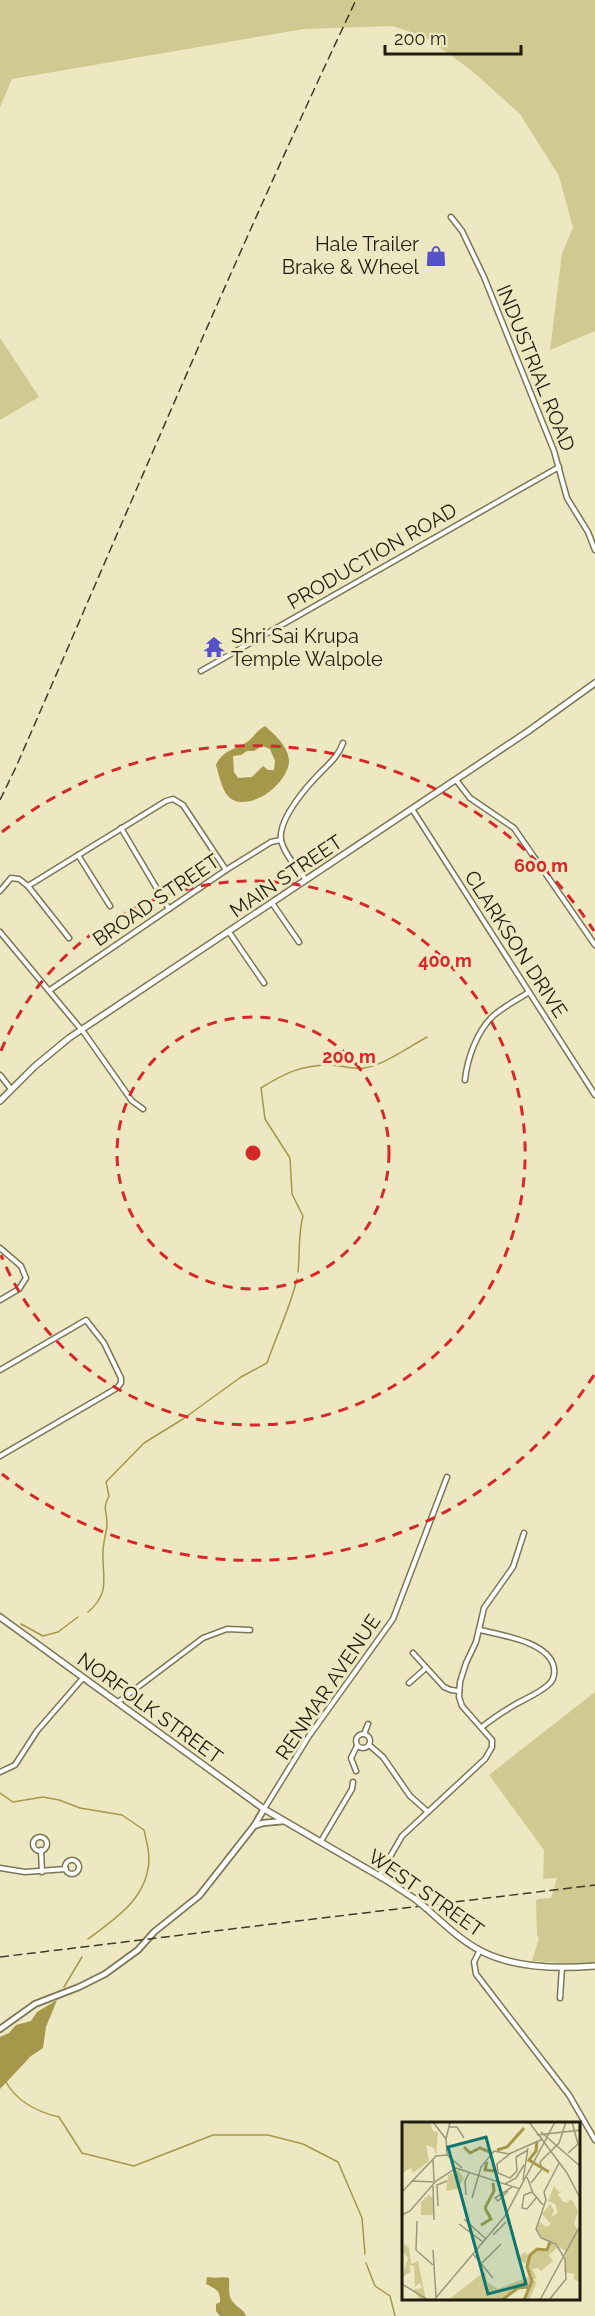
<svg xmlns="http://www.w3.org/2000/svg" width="595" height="2316" viewBox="0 0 595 2316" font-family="Raleway,sans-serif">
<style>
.green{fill:#d1c992}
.water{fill:#a5984a;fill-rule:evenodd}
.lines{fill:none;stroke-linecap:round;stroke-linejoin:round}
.stream{stroke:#a5984a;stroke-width:1.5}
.minor-casing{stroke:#7b7654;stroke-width:7}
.tertiary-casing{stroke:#7b7654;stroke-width:8}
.secondary-casing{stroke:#7b7654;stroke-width:8}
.minor{stroke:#fff;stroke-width:4}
.tertiary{stroke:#fff;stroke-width:4.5}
.secondary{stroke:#fff;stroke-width:5}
.rail{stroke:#3e3b29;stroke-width:1.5;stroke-dasharray:9 4.5;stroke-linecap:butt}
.secondary-bridge-casing{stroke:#7b7654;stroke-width:8;stroke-linecap:butt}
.secondary-bridge{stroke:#fff;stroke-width:5}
.ring{fill:none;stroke:#d62828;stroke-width:3;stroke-dasharray:10 8}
.labels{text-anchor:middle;stroke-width:6;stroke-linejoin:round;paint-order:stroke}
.poi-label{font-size:20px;fill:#201d0f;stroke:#eee8c2;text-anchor:end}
.street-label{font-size:20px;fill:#201d0f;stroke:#eee8c2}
.inset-river{fill:none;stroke:#a5984a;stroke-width:3}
.inset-road{fill:none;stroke:#9c977a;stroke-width:1.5}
.view{fill:#0f766e;fill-opacity:0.15;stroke:#0f766e;stroke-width:3}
.inset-edge{fill:none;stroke:#201d0f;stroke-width:3}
.centre{fill:#d62828;stroke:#eee8c2;stroke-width:3}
.ring-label{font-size:18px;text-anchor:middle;font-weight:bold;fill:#d62828;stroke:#eee8c2;stroke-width:6;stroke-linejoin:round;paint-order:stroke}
</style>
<rect width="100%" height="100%" fill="#eee8c2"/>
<g class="green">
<path d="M0 0H595V331L550 350 562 253 573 228 559 176 520 114 471 70 425 37 393 26 304 29 12 79 0 107Z"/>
<path d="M0 338 39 397 0 420Z"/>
<path d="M595 1692V1965L532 1961 539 1938 537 1936 536 1901 538 1899 551 1898 557 1878 543 1879 544 1850 489 1775Z"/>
</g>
<g class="water">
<path d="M265 726C274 734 288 746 289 760 290 783 246 817 227 795 222 789 218 772 216 765 223 750 234 750 247 742 253 738 257 730 265 726ZM262 746 270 749 275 761 274 770H268L263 766 252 777 238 778 234 772 233 756 241 755 247 751H254Z"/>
<path d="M57 2000 46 2027 43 2048 31 2056 0 2089V2037L9 2033 16 2025 31 2021 37 2012Z"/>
<path d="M207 2277C216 2279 222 2276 229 2278 230 2285 227 2295 233 2302 237 2308 243 2308 246 2316H220L216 2311V2304L220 2302C221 2290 215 2289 206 2284Z"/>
</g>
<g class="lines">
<g class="stream">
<path d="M298 1272C300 1254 298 1233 303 1216L292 1194 290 1158 265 1119 261 1088C285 1073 301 1065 331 1065 341 1065 354 1070 364 1068 384 1065 409 1047 427 1037"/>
<path d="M88 1612C111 1593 102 1577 103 1551 103 1542 107 1532 107 1523 107 1510 102 1509 109 1496L106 1482 144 1443 183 1419 241 1377 267 1363C277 1334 290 1308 297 1279"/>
<path d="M21 1624 43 1636 58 1632 78 1617"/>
<path d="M0 1793 13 1802 43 1797 59 1800 80 1808 122 1815 144 1830C146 1839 149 1850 149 1859 148 1898 116 1918 88 1939"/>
<path d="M64 1987 82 1957"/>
<path d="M6 2082C17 2102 38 2112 59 2117L82 2153 134 2166 213 2135H268L303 2144 338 2162 362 2218 365 2254"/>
<path d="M366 2263 375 2286 390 2296 395 2316"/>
</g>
<defs>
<g id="minor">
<path d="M451 217 462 231 484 277 554 451 567 498 588 532 595 550"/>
<path d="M201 671 559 467"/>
<path d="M456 780 470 798 514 828 595 945"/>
<path d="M412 809 595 1095"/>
<path d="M121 828 169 909"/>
<path d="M78 855 110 906"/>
<path d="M306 880C298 869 284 854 281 840 278 819 307 786 321 772 330 763 339 755 343 743"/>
<path d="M28 886 166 801 173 799 183 805 226 870"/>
<path d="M0 891 11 878 19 879 28 886 69 938"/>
<path d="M272 903 299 942"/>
<path d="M0 932 85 1034 132 1101 143 1109"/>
<path d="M229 932 264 983"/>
<path d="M50 990 226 870 271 842 281 840"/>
<path d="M0 1075 11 1089"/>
<path d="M465 1080C467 1059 477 1031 493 1016 503 1007 517 1000 529 992"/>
<path d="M0 1248 21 1266 26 1278 19 1289 0 1300"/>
<path d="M0 1370 86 1320 104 1343 121 1378V1383L117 1388 0 1456"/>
<path d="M480 1630C501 1635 550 1642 554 1668 555 1675 553 1681 548 1685 539 1693 527 1698 516 1704 504 1711 493 1718 482 1727"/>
<path d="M413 1653 444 1687 451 1690 459 1691"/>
<path d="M409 1683 426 1668"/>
<path d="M118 1702 203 1638 227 1629 250 1630"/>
<circle cx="363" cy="1741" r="7"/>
<path d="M364 1734 368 1724"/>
<path d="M369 1745 383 1757 410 1796 428 1812"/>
<path d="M356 1771 351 1758 357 1746"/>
<path d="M0 1772 15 1765 37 1731 83 1678"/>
<path d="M264 1809 309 1736 393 1619 447 1477"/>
<circle cx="40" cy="1844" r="7"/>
<path d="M321 1841 352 1789 353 1782"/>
<path d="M41 1850 42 1872"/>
<circle cx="72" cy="1867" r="7"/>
<path d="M0 1868 25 1872 66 1869"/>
<path d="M379 1876 402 1836 485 1759 492 1747V1740L462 1706 459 1697 460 1682 466 1663 476 1642 484 1608 513 1567 524 1533"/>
<path d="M480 1950 474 1962 476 1974 569 2095 595 2140"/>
<path d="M560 1998 562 1967"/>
</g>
<g id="tertiary">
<path d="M254 1826 263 1823 284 1821"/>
<path d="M0 2029 35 2004 79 1987 105 1974 138 1950 154 1932 199 1896 254 1826 264 1809"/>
</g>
<g id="secondary">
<path d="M0 1101 34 1067 69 1038 527 732 595 683"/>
<path d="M0 1617 264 1809 386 1880 415 1899"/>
<path d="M426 1908C443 1923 460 1940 481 1951 514 1968 558 1969 595 1966"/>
</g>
</defs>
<use href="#minor" class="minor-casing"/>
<use href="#tertiary" class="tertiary-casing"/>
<use href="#secondary" class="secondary-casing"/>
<use href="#minor" class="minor"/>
<use href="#tertiary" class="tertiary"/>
<use href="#secondary" class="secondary"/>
<g class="rail">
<path d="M0 800 16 767C128 511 236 253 356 0"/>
<path d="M0 1957 595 1885"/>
</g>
<defs>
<path id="secondary-bridge" d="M415 1899 426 1908"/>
</defs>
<use href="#secondary-bridge" class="secondary-bridge-casing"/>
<use href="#secondary-bridge" class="secondary-bridge"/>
</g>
<g class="ring">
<circle cx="253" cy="1153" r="136"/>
<path d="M1 1051A272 272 0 1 1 1 1255"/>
<path d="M594 1375A407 407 0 0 1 2 1474M2 832A407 407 0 0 1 594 931"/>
</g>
<defs>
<symbol id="shop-bare" viewBox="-9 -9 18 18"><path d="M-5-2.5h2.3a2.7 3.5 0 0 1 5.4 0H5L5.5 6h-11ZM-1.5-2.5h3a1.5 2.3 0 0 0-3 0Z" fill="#5751c9" stroke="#eee8c2" stroke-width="2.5" paint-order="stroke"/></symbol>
<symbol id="temple-bare" viewBox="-9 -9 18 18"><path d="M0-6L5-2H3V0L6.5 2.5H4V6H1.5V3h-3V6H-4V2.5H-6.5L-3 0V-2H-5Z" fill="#5751c9" stroke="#eee8c2" stroke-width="2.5" paint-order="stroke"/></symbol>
</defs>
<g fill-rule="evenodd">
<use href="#shop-bare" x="421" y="241" width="30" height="30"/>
<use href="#temple-bare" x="199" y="632" width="30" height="30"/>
</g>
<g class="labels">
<g class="poi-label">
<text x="419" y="251">Hale Trailer<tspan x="419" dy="23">Brake &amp; Wheel</tspan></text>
<text x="231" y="643" text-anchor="start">Shri Sai Krupa<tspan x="231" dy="23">Temple Walpole</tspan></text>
</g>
<g class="street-label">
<text transform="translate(536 368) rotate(68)" y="7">INDUSTRIAL ROAD</text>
<text transform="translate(372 556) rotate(-30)" y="7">PRODUCTION ROAD</text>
<text transform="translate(286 876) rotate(-34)" y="7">MAIN STREET</text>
<text transform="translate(156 900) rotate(-34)" y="7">BROAD STREET</text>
<text transform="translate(516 944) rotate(57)" y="7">CLARKSON DRIVE</text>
<text transform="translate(328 1687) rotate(-56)" y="7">RENMAR AVENUE</text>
<text transform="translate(150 1708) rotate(36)" y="7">NORFOLK STREET</text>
<text transform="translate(426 1893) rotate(35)" y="7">WEST STREET</text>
</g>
</g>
<g transform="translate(402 2122)">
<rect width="178" height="178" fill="#eee8c2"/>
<path d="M28 0 31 9 36 10 34 34 32 26 24 23 27 39 11 51 9 46 0 51V2ZM56 48 62 57 55 67 44 69 46 53ZM152 64 157 70 161 69 156 72 160 79 165 81 169 77 176 89 172 102 178 111V161L171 156 173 152 162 150 164 129 156 125 147 133 151 139 139 149 136 146 130 147 135 156 130 158 135 160 127 178H121L126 169 121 164 98 178H46L83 149 85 160 96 167 128 154 125 142 114 137 123 130 127 134 135 126 145 128 148 120 138 115 134 107 138 100 144 105 149 102 140 92 148 82 152 89 149 95 156 91 153 82 146 79ZM27 73 32 77V93H19V80ZM3 122 7 126 9 142 16 139 24 178 17 177 12 167 20 166 18 161 13 165 12 144 7 143 9 150 0 155 6 136 0 129Z" fill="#d1c992"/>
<path class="inset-river" d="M135 19 134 29 127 38 147 50M62 25 68 31 78 26 88 30M95 28 105 25 122 6M85 40 83 48 94 49M83 86 92 69 91 61M79 103 89 97 83 86M100 178 116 166 126 165M122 178 130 159 125 145 128 133 135 127 145 128 148 120"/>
<path class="inset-road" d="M31 0 44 17M127 0 165 51 179 78M47 5H55L62 16M139 10 179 45M135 13 179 8M109 31 95 42 96 51 108 56 115 49 114 35 126 28M166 31 176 22 170 0M45 33 44 17 48 0M31 37 32 59M125 55 131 71 141 83M121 58 126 26M9 59 33 60M129 61 140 47 138 40 157 21 164 0M103 62 114 56 122 43M31 64 32 98M106 69 96 79 93 76 110 65M0 70 34 34 45 33 60 46M130 70 122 73 120 86 125 87 134 76M64 73 63 59 67 51M70 76 79 45 92 29 107 32 141 17M36 84 35 63 45 59M0 93 8 89 34 59 54 46 118 67M62 97 84 117M15 99 14 128 31 143M57 102 81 120M91 113 104 100M31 128 34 175M71 132 91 156M80 141 99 122M0 162 26 178M32 178 103 94 153 0M138 178 179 102M147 178 164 157 163 137 154 122 139 116 134 107 144 78 142 70 157 41"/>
<path class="view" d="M84 15 124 162 86 172 46 25Z"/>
<rect width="178" height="178" class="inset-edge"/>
</g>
<circle cx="253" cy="1153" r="9" class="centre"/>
<g class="ring-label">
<text x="541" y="872">600 m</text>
<text x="445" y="967">400 m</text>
<text x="349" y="1063">200 m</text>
</g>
<path d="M385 45v9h136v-9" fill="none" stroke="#201d0f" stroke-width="3"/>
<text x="394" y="45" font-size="18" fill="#201d0f" stroke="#eee8c2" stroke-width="4.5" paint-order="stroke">200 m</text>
</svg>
